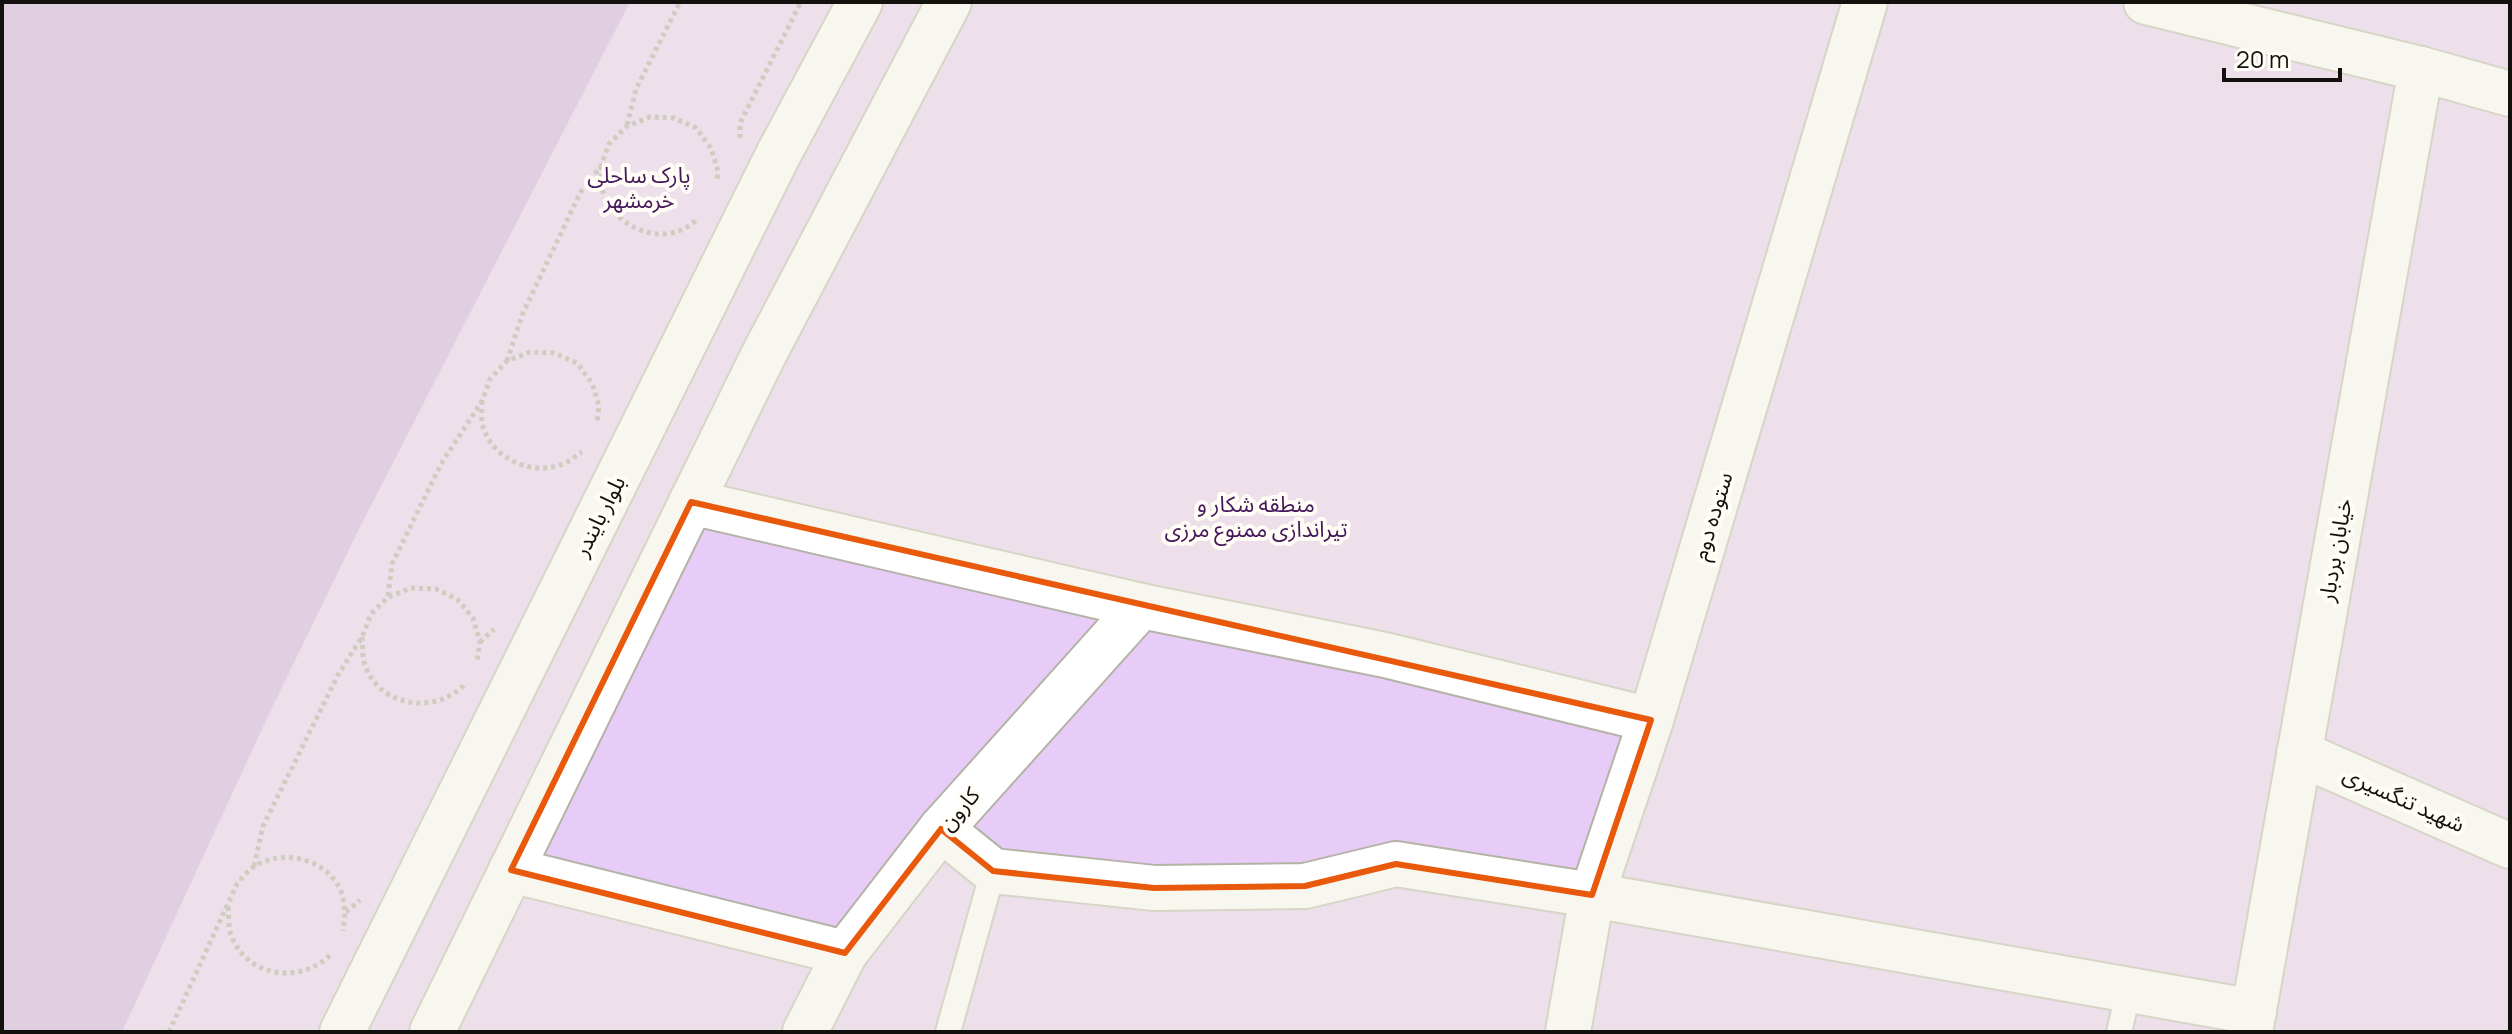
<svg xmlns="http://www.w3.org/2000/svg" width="2512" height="1034" viewBox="0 0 2512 1034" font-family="Manrope,'Noto Sans Arabic',sans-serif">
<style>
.green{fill:#e6ccf7}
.water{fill:#c8a6df}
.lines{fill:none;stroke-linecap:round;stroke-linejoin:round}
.service-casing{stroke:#b5b3a5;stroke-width:28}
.minor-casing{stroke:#b5b3a5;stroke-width:48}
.tertiary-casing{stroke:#b5b3a5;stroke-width:48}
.path{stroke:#a5a398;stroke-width:5;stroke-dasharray:4 4;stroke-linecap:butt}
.service{stroke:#fff;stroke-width:24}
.minor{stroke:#fff;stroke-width:44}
.tertiary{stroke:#fff;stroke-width:44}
.marked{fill:none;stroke:#e8590c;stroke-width:6;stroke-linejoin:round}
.labels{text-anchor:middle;stroke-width:8;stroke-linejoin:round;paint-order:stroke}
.park-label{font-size:22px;fill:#43175a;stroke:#fffdf5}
.street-label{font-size:22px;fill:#12110d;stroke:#fffdf5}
</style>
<rect width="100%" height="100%" fill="#f2f0e2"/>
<rect class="green" x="2" y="2" width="2508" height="1030"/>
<path class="water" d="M2 2H630L360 527 270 712 122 1032H2Z"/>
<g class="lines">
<defs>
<g id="service">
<path d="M948 1032 993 871"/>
<path d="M2119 1032 2129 990"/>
</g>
<g id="minor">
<path d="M2146 2 2421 69 2510 94"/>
<path d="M691 502 1141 606 1385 655 1651 720"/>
<path d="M2299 753 2510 846"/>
<path d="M941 829 993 871 1154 888 1305 886 1396 864 1592 895 2254 1012"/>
<path d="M511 870 845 953"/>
<path d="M805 1032 845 953 941 829 1141 606"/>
<path d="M1568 1032 1592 895 1651 720 1865 2"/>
<path d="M2250 1032 2421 69"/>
</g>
<g id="tertiary">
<path d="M342 1032 778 155 860 2"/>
<path d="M432 1032 763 356 949 2"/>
</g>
</defs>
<use href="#service" class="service-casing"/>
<use href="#minor" class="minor-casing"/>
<use href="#tertiary" class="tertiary-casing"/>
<g class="path">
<path d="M627 125 636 89 680 2"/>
<path d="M740 138V123L801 2"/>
<path d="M601 166C601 175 601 185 603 192 613 223 651 243 681 230 687 228 693 223 698 219"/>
<path d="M507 361 522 315 580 193 601 166 609 144 627 126 650 117 674 118 696 128 711 148 718 171 717 179"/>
<path d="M482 401C482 409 481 419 483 427 493 459 530 475 560 465 568 463 575 456 582 452"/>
<path d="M388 596 392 564 441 464 482 401 490 379 507 361 530 352 554 353 577 363 592 383 599 406 597 422"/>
<path d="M362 637C363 645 362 655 364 662 377 707 435 716 465 684"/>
<path d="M480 642 494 629"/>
<path d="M254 866 263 826 338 675 362 637 371 614 388 597 411 588 436 589 457 599 473 618 480 642 477 662"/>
<path d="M228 907C229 915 228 924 230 932 244 977 300 986 331 954"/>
<path d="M346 912 360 900"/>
<path d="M169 1032 237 884C242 878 248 870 255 866 283 849 323 858 339 887 346 901 345 916 343 931"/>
</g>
<use href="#service" class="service"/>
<use href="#minor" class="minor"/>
<use href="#tertiary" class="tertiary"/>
</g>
<path d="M0 0H2512V1034H0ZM691 502 1651 720 1592 895 1396 864 1305 886 1154 888 993 871 941 829 845 953 511 870Z" fill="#f2f0e2" fill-opacity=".55" fill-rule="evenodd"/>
<path class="marked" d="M691 502 1651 720 1592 895 1396 864 1305 886 1154 888 993 871 941 829 845 953 511 870Z"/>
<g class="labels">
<g class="park-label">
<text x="639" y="183">پارک ساحلی<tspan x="639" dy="25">خرمشهر</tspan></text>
<text x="1256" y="512">منطقه شکار و<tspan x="1256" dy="25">تیراندازی ممنوع مرزی</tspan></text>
</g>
<g class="street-label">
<text transform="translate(599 516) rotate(-63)" y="8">بلوار بایندر</text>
<text transform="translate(1712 516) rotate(-73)" y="8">ستوده دوم</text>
<text transform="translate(2335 550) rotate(-80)" y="8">خیابان بردبار</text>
<text transform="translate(2404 799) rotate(24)" y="8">شهید تنگسیری</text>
<text transform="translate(959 809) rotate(-49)" y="8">کارون</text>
</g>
</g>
<rect width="2512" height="1034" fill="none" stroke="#12110d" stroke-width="8"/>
<path d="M2224 68v12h116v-12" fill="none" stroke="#12110d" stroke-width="4"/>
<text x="2236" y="68" font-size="24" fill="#12110d" stroke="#fffdf5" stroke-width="6" paint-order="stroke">20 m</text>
</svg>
